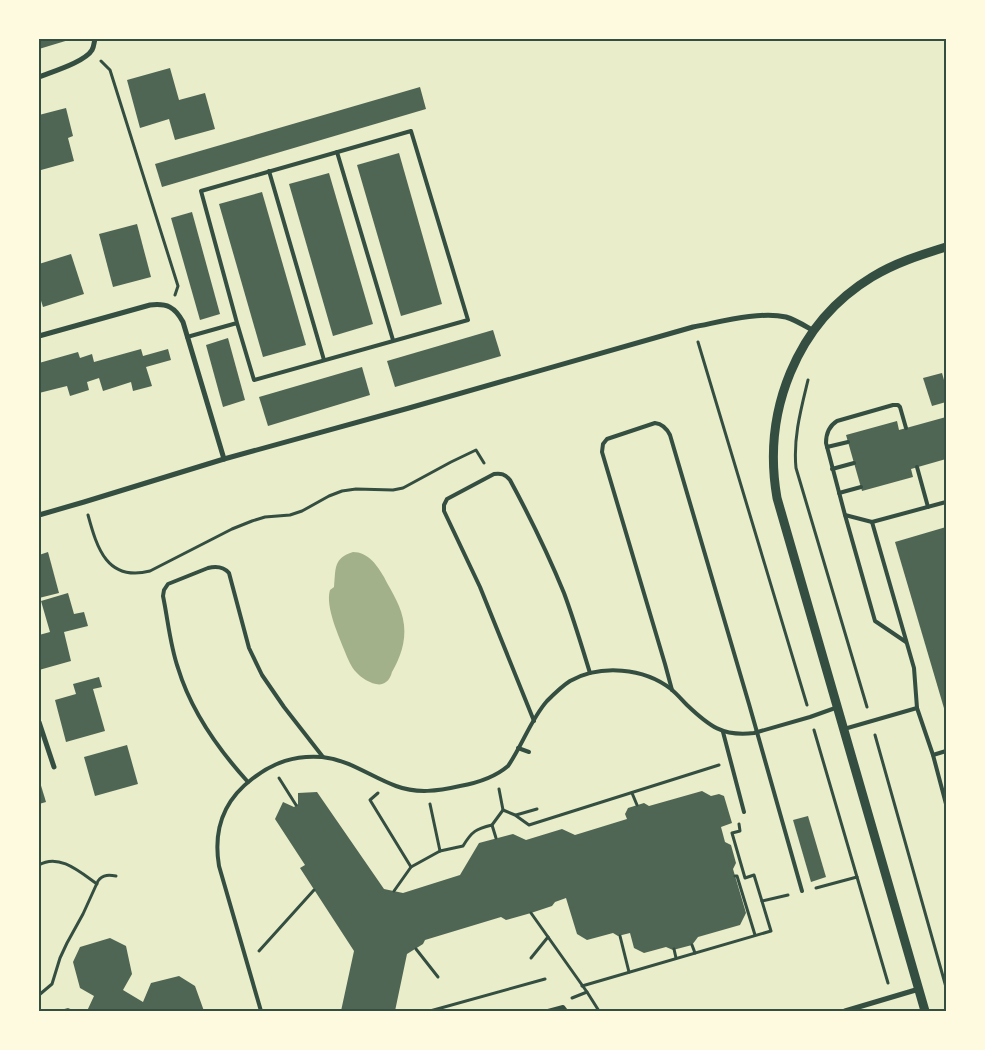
<svg xmlns="http://www.w3.org/2000/svg" width="985" height="1050" viewBox="0 0 985 1050" font-family="'Libre Baskerville',serif">
<style>
.water{fill:#a3b18a}
.building{fill:#4f6655}
.lines{fill:none;stroke-linecap:round;stroke-linejoin:round}
.path{stroke:#344e41;stroke-width:3}
.service{stroke:#344e41;stroke-width:4}
.minor{stroke:#344e41;stroke-width:5}
.tertiary{stroke:#344e41;stroke-width:9}
.neatline{fill:none;stroke:#344e41;stroke-width:2}
</style>
<rect width="100%" height="100%" fill="#e9edc9"/>
<path class="water" d="M353 552C368 552 377 565 384 577 392 593 402 606 404 625 406 642 400 658 392 672 391 676 389 680 386 682 378 689 362 679 356 672 351 667 348 659 345 652 339 636 325 607 330 590L334 587C336 569 333 558 353 552Z"/>
<g class="building">
<path d="M39 39H72L39 49Z"/>
<path d="M170 68 179 100 205 93 215 129 175 140 169 119 140 128 127 80Z"/>
<path d="M420 87 426 109 162 187 155 164Z"/>
<path d="M66 108 73 136 68 138 74 161 41 170 39 160V115Z"/>
<path d="M399 153 442 304 401 316 357 165Z"/>
<path d="M329 173 373 324 333 336 289 184Z"/>
<path d="M262 192 306 345 263 357 219 204Z"/>
<path d="M192 212 220 314 200 320 171 218Z"/>
<path d="M137 224 151 277 113 287 99 234Z"/>
<path d="M71 254 84 294 43 307 39 294V264Z"/>
<path d="M493 330 501 356 395 387 387 361Z"/>
<path d="M228 338 245 400 223 407 206 345Z"/>
<path d="M141 349 143 356 168 349 171 360 146 367 152 386 133 391 131 382 103 391 99 378 87 382 89 390 70 396 67 386 39 393V363L78 352 80 358 92 354 94 362Z"/>
<path d="M362 367 370 395 268 426 259 397Z"/>
<path d="M942 373 946 387V402L932 406 923 378Z"/>
<path d="M946 417V459L911 469 913 477 862 491 846 435 897 421 899 430Z"/>
<path d="M946 527V715L895 542Z"/>
<path d="M48 552 59 593 39 598V555Z"/>
<path d="M68 593 74 614 84 612 88 626 64 632 71 661 39 670V635L50 632 41 601Z"/>
<path d="M99 677 102 687 93 689 105 731 66 742 55 700 76 694 73 684Z"/>
<path d="M127 745 138 784 95 796 84 757Z"/>
<path d="M39 779 46 802 39 804Z"/>
<path d="M702 791 711 796 719 794 724 796 732 823 721 827 725 842 731 845 736 863 733 869 746 913 740 925 698 937 692 945 673 950 666 947 644 953 634 948 630 933 618 936 613 933 587 940 577 934 566 898 555 902 552 906 531 913 506 920 501 917 425 940 423 944 407 954 395 1011H341L354 951 300 868 305 865 275 819 283 802 294 807 298 804V793L317 792 384 889 403 893 460 875 479 843 513 834 526 840 562 829 575 835 627 819 625 814 628 808 644 803 649 806Z"/>
<path d="M808 816 826 877 811 882 793 820Z"/>
<path d="M110 938 126 946 132 974 123 990 143 1002 151 983 179 976 195 986 204 1011H87L94 996 80 988 73 962 80 947Z"/>
<path d="M68 1008 75 1011H57Z"/>
</g>
<g class="lines">
<g class="path">
<path d="M101 61 110 70 178 286 175 295"/>
<path d="M698 342 807 705"/>
<path d="M808 380C801 409 793 438 796 468L867 707"/>
<path d="M88 515C97 548 107 582 150 571L232 529 252 521 265 517 290 515 302 511 329 496 342 491 356 489 393 490 403 488 451 462 476 450 484 463"/>
<path d="M814 730 888 983"/>
<path d="M875 735 946 987"/>
<path d="M279 778 296 805"/>
<path d="M499 789 503 810"/>
<path d="M378 793 370 800 411 867 394 891"/>
<path d="M632 793 637 805"/>
<path d="M430 804 440 851 463 846C472 831 476 829 492 825L503 810 515 815 529 825 719 765"/>
<path d="M516 815 537 809"/>
<path d="M492 825 496 838"/>
<path d="M39 865C59 853 80 872 97 884"/>
<path d="M411 867 440 851"/>
<path d="M735 876H737L755 935"/>
<path d="M816 888 857 877"/>
<path d="M762 901 788 895"/>
<path d="M531 913 587 992 572 998"/>
<path d="M620 936 629 972"/>
<path d="M692 945 695 953"/>
<path d="M416 949 438 977"/>
<path d="M674 949 676 958"/>
<path d="M259 951 314 890"/>
<path d="M531 958 548 937"/>
<path d="M582 986 771 931 754 875 745 878 732 833 740 831 739 824"/>
<path d="M587 992 599 1011"/>
<path d="M39 995 52 984 60 958 67 943 83 914 98 881C103 874 110 875 116 876"/>
<path d="M430 1011 545 979"/>
</g>
<g class="service">
<path d="M337 152 393 340"/>
<path d="M269 171 324 360"/>
<path d="M187 337 237 323 254 380 468 320 411 131 201 191 237 323"/>
<path d="M906 428 900 407 898 405H893L837 421C829 426 826 433 826 443L845 515 875 621 906 642"/>
<path d="M827 447 848 442"/>
<path d="M917 467 928 507"/>
<path d="M832 469 854 463"/>
<path d="M839 493 861 487"/>
<path d="M845 515 872 522 946 502"/>
<path d="M872 522 914 668 917 708 933 755 946 804"/>
<path d="M672 690 665 664 602 452 603 444 607 439 655 423C663 424 667 429 670 435L749 704 802 891"/>
<path d="M534 721 480 587 444 511V505L447 499 494 474C501 473 505 474 510 480 530 517 548 554 564 593 574 620 582 647 590 673"/>
<path d="M844 729 917 708"/>
<path d="M723 732 744 812"/>
<path d="M518 748 529 752"/>
<path d="M933 755 946 751"/>
<path d="M248 782C218 749 191 711 178 668 170 645 168 620 163 596L164 590 168 584 208 568C216 566 223 566 229 573L249 648 262 675 284 707 323 757"/>
<path d="M261 1011 219 866C213 830 223 801 252 779 274 762 295 755 322 757 350 760 371 777 396 786 417 794 438 791 460 786 477 783 494 778 508 766 522 746 531 719 547 701 554 694 562 686 570 681 601 664 644 668 671 689 677 694 682 700 687 705 709 726 723 737 754 733L810 717 838 707"/>
<path d="M548 1011 563 1007 566 1011"/>
</g>
<g class="minor">
<path d="M39 77C51 72 85 62 92 50 94 47 94 42 95 39"/>
<path d="M39 336 150 305C167 303 175 307 183 322L224 459"/>
<path d="M39 515 84 502 224 459 409 408 693 327C720 322 759 311 786 317 796 320 805 326 814 331"/>
<path d="M39 722 54 767"/>
<path d="M845 1011 919 989"/>
</g>
<path class="tertiary" d="M925 1011 777 498C762 412 796 323 872 277 895 263 920 255 946 247"/>
</g>
<rect width="985" height="1050" fill="none" stroke="#fefae0" stroke-width="80"/>
<rect x="40" y="40" width="905" height="970" class="neatline"/>
</svg>
